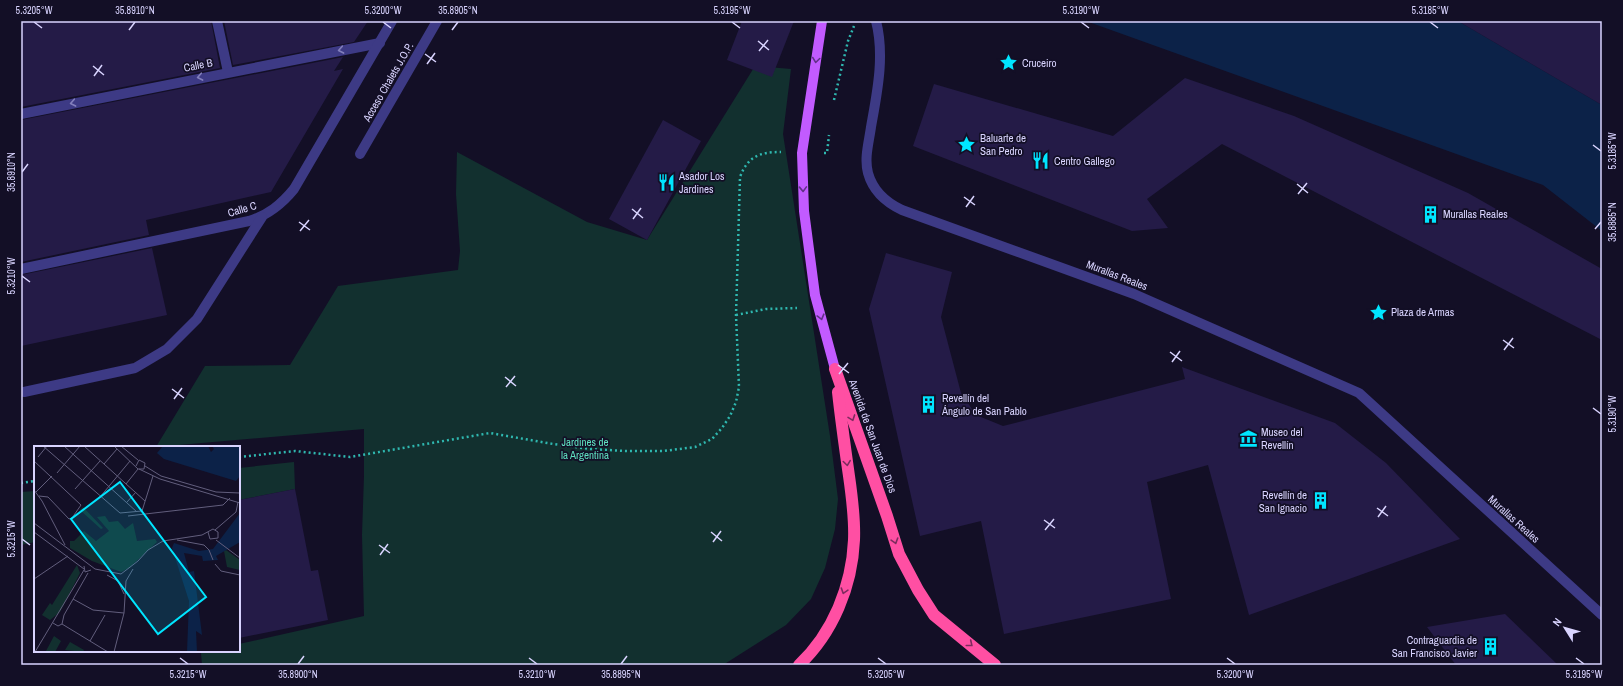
<svg xmlns="http://www.w3.org/2000/svg" width="1623" height="686" viewBox="0 0 1623 686" font-family="'Archivo Narrow',sans-serif">
<style>
.green{fill:#12302f}
.water{fill:#0c2248}
.building{fill:#241b47}
.lines{fill:none;stroke-linecap:round;stroke-linejoin:round}
.path{stroke:#2fb8b0;stroke-width:2.5;stroke-dasharray:2 3;stroke-linecap:butt}
.minor{stroke:#3d3a85;stroke-width:10}
.major{stroke:#c25bff;stroke-width:10}
.highway{stroke:#ff4fa3;stroke-width:12}
.oneway{stroke:#837fbc}
.oneway2{stroke:#623188}
.oneway3{stroke:#7d2c5e}
.ticks{fill:none;stroke:#d9d4ff;stroke-width:1.5}
.labels{text-anchor:middle;stroke-width:3.5;stroke-linejoin:round;paint-order:stroke}
.poi-label{font-size:11px;fill:#d9d4ff;stroke:#130f26;text-anchor:start}
.street-label{font-size:11px;fill:#d9d4ff;stroke:#130f26}
.park-label{font-size:11px;fill:#5fe0c0;stroke:#130f26}
.inset-road{fill:none;stroke:#625e7d;stroke-width:1}
.view{fill:#00e5ff;fill-opacity:0.15;stroke:#00e5ff;stroke-width:2}
.inset-edge{fill:none;stroke:#d9d4ff;stroke-width:2}
.neatline{fill:none;stroke:#d9d4ff;stroke-width:1.5}
.ticks-label{font-size:10px;text-anchor:middle;fill:#d9d4ff}
</style>
<rect width="100%" height="100%" fill="#130f26"/>
<g class="green">
<path d="M755 66 791 69 783 134 830 436 838 499 835 529 825 568 811 599 786 625 723 665H202L201 653 209 651H239V644L364 616 362 535 364 476V429L156 447 205 366 290 365 338 286 458 270 460 251 456 194 457 152 587 222 647 240Z"/>
<path d="M294 462 295 489 239 500V468Z"/>
<path d="M35 491V542L21 545V492Z"/>
</g>
<path class="water" d="M1086 21H1458L1602 105V231L1543 185Z"/>
<g class="building">
<path d="M21 21H211L220 68 21 107Z"/>
<path d="M224 21H368L354 42 233 65Z"/>
<path d="M742 21H794L772 77 727 60Z"/>
<path d="M1458 21H1602V105Z"/>
<path d="M343 57 334 71 343 69 271 192 146 220 149 235 21 262V120Z"/>
<path d="M1185 78 1294 116 1468 193 1602 269V340L1222 144 1147 199 1168 228 1132 231 913 146 934 84 1113 136Z"/>
<path d="M663 120 701 141 647 240 609 219Z"/>
<path d="M152 248 167 315 21 346V275Z"/>
<path d="M886 253 952 272 941 317 961 393 976 415 1003 426 1185 379 1182 367 1335 423 1386 463 1460 539 1249 615 1208 465 1147 482 1171 599 1004 634 981 521 920 536 869 309Z"/>
<path d="M295 489 311 571 318 570 328 620 239 638V500Z"/>
<path d="M1505 614 1558 665H1456L1427 627Z"/>
</g>
<g class="lines">
<g class="path">
<path d="M834 100 848 41 854 26"/>
<path d="M824 153H827L829 135"/>
<path d="M736 315 766 309 797 308"/>
<path d="M239 457 295 451 350 457 490 433 553 444 590 449 626 451H663L695 447 712 439 722 428 730 416 736 402 739 387 736 315 740 177C748 156 760 152 781 152"/>
<path d="M21 483 35 481"/>
</g>
<g class="minor">
<path d="M217 21 228 72"/>
<path d="M876 21C885 56 877 93 871 127 869 142 864 158 868 173 873 191 885 202 902 210L1134 294 1359 393 1602 615"/>
<path d="M21 114 380 43"/>
<path d="M360 154 437 21"/>
<path d="M21 269 249 221C268 215 281 205 294 189L392 21"/>
<path d="M24 392 135 368 167 349 197 319 262 217"/>
</g>
<path class="major" d="M822 21 802 153 804 211 815 295 835 369"/>
<g class="highway">
<path d="M835 369 887 516 899 554 918 590 934 615 995 665"/>
<path d="M799 665C833 633 852 586 854 540 855 518 852 497 849 476 845 448 841 420 838 392"/>
</g>
</g>
<defs><path id="oneway-chevron" d="M-2-3.5L2.5 0L-2 3.5" fill="none" stroke-width="1.6" stroke-linecap="round" stroke-linejoin="round"/></defs>
<g class="oneway">
<use href="#oneway-chevron" transform="translate(341 50) rotate(169)"/>
<use href="#oneway-chevron" transform="translate(200 77) rotate(169)"/>
<use href="#oneway-chevron" transform="translate(73 103) rotate(169)"/>
</g>
<g class="oneway2">
<use href="#oneway-chevron" transform="translate(816 60) rotate(98)"/>
<use href="#oneway-chevron" transform="translate(803 189) rotate(88)"/>
<use href="#oneway-chevron" transform="translate(821 317) rotate(75)"/>
</g>
<g class="oneway3">
<use href="#oneway-chevron" transform="translate(852 418) rotate(70)"/>
<use href="#oneway-chevron" transform="translate(847 463) rotate(82)"/>
<use href="#oneway-chevron" transform="translate(895 541) rotate(73)"/>
<use href="#oneway-chevron" transform="translate(844 591) rotate(108)"/>
<use href="#oneway-chevron" transform="translate(970 644) rotate(39)"/>
</g>
<path class="ticks" d="M34 22 42 28M383 22 391 28M732 22 740 28M1081 22 1089 28M1430 22 1438 28M129 30 135 22M452 30 458 22M758 41 769 50M759 51 768 40M425 54 436 62M427 64 435 53M93 66 104 75M94 76 102 65M1593 145 1601 151M22 172 28 164M1297 184 1308 193M1298 194 1307 183M964 197 975 205M966 207 974 196M632 209 643 218M633 219 641 208M299 222 310 230M1595 229 1601 222M300 231 309 220M22 276 30 282M1503 340 1514 348M1504 350 1513 338M1170 352 1182 361M1172 362 1180 351M838 365 849 373M839 374 848 363M505 377 516 386M506 387 515 376M172 389 184 398M174 399 182 388M1593 408 1601 414M1377 508 1388 516M1378 517 1386 506M1044 520 1055 528M1045 530 1054 519M711 532 722 541M22 539 30 545M713 542 721 531M379 545 390 553M380 555 388 544M180 658 188 664M529 658 537 664M878 658 886 664M1227 658 1235 664M1576 658 1584 664M298 664 304 656M621 664 627 656"/>
<defs>
<symbol id="sight-bare" viewBox="-9 -9 18 18"><path d="M0-6L1.8-2.2L6-1.7L2.9 1.2L3.7 5.4L0 3.3L-3.7 5.4L-2.9 1.2L-6-1.7L-1.8-2.2Z" fill="#00e5ff" stroke="#130f26" stroke-width="2.5" paint-order="stroke"/></symbol>
<symbol id="restaurant-bare" viewBox="-9 -9 18 18"><path d="M-5-6h1v4h1v-4h1v4h1v-4h1v5L-1.5 .5V6h-2V.5L-5-1ZM5-6V6H3V1.5H1.5Q1.5-4 5-6Z" fill="#00e5ff" stroke="#130f26" stroke-width="2.5" paint-order="stroke"/></symbol>
<symbol id="building-bare" viewBox="-9 -9 18 18"><path d="M-4-6H4V6H1V3H-1V6H-4ZM-2.5-4.3h1.7v1.8h-1.7ZM.8-4.3h1.7v1.8H.8ZM-2.5-1h1.7V.8h-1.7ZM.8-1h1.7V.8H.8Z" fill="#00e5ff" stroke="#130f26" stroke-width="2.5" paint-order="stroke"/></symbol>
<symbol id="museum-bare" viewBox="-9 -9 18 18"><path d="M0-6L6-3V-2H-6V-3ZM-5-1h2V3h-2ZM-1-1h2V3h-2ZM3-1h2V3H3ZM-6 4H6V6H-6Z" fill="#00e5ff" stroke="#130f26" stroke-width="2.5" paint-order="stroke"/></symbol>
</defs>
<g fill-rule="evenodd">
<use href="#sight-bare" x="996" y="50" width="25" height="25"/>
<use href="#sight-bare" x="954" y="132" width="25" height="25"/>
<use href="#restaurant-bare" x="1028" y="148" width="25" height="25"/>
<use href="#restaurant-bare" x="654" y="170" width="25" height="25"/>
<use href="#building-bare" x="1418" y="202" width="25" height="25"/>
<use href="#sight-bare" x="1366" y="300" width="25" height="25"/>
<use href="#building-bare" x="916" y="392" width="25" height="25"/>
<use href="#museum-bare" x="1236" y="426" width="25" height="25"/>
<use href="#building-bare" x="1308" y="488" width="25" height="25"/>
<use href="#building-bare" x="1478" y="634" width="25" height="25"/>
</g>
<g class="labels">
<g class="poi-label">
<text x="1022" y="67">Cruceiro</text>
<text x="980" y="142">Baluarte de<tspan x="980" dy="13">San Pedro</tspan></text>
<text x="1054" y="165">Centro Gallego</text>
<text x="679" y="180">Asador Los<tspan x="679" dy="13">Jardines</tspan></text>
<text x="1443" y="218">Murallas Reales</text>
<text x="1391" y="316">Plaza de Armas</text>
<text x="942" y="402">Revellín del<tspan x="942" dy="13">Ángulo de San Pablo</tspan></text>
<text x="1261" y="436">Museo del<tspan x="1261" dy="13">Revellín</tspan></text>
<text x="1307" y="499" text-anchor="end">Revellín de<tspan x="1307" dy="13">San Ignacio</tspan></text>
<text x="1477" y="644" text-anchor="end">Contraguardia de<tspan x="1477" dy="13">San Francisco Javier</tspan></text>
</g>
<g class="street-label">
<text transform="translate(198 65) rotate(-11)" y="4">Calle B</text>
<text transform="translate(388 82) rotate(-60)" y="4">Acceso Chalets J.O.P.</text>
<text transform="translate(242 209) rotate(-16)" y="4">Calle C</text>
<text transform="translate(1117 275) rotate(21)" y="4">Murallas Reales</text>
<text transform="translate(873 436) rotate(70)" y="4">Avenida de San Juan de Dios</text>
<text transform="translate(1514 519) rotate(42)" y="4">Murallas Reales</text>
</g>
<g class="park-label">
<text x="585" y="446">Jardines de<tspan x="585" dy="13">la Argentina</tspan></text>
</g>
</g>
<g transform="translate(34 446)">
<rect width="206" height="206" fill="#130f26"/>
<path d="M49 61 69 82 67 83 46 64ZM71 70 75 76 84 75 91 83 99 77 103 95 121 93 123 96 95 122 87 126 58 115 36 102V95H40L50 85 62 95 75 85 63 71ZM192 104 206 114V124L193 121 190 105ZM43 119 46 127 26 166 16 174 8 169 16 157 18 159ZM20 190 27 195 21 206H14L12 205ZM36 196 50 204 49 206 31 204Z" fill="#12302f"/>
<path d="M129 0H174L177 6 180 3 178 0H206V30L202 35 130 13 123 7ZM206 67V96L182 110 184 114 169 115 168 110 150 107 155 126 160 125 168 189 162 185 163 206H153L155 155 138 102 140 97 165 105 179 103Z" fill="#0c2248"/>
<path class="inset-road" d="M9 0 86 67 108 65 119 30M30 0 103 66M50 0 111 55M80 0 104 23H110L111 17 105 14 102 20M87 0 104 14M4 11 13 0M0 15 47 59 38 72 35 73 14 51 5 50M70 18 83 3M111 20 127 30 182 46 206 47M105 23 126 33 206 57M23 27 46 0M92 38 104 23M41 43 66 15M0 44 8 55 31 99M2 46 18 30M66 51 96 15M93 56 102 46M94 70 189 59 196 52M0 77 61 123 87 128 104 115M181 84 202 66 204 56M0 86 50 123M143 94 170 99 175 104 179 114M182 94 206 112M104 115 114 104 129 95 168 89 179 83 184 86V92L176 93 174 86M181 118 187 125 206 129M50 120 51 126 57 124M73 129 84 135 90 148M0 133 34 110M39 153 59 164 90 167M19 177 24 180 28 178 30 169 54 127M28 178 74 206M56 195 71 169M1 206 50 124M80 206 90 167 92 135 99 123"/>
<path class="view" d="M86 36 172 151 124 188 37 73Z"/>
<rect width="206" height="206" class="inset-edge"/>
</g>
<rect width="1623" height="686" fill="none" stroke="#130f26" stroke-width="44"/>
<g transform="translate(1565 628) rotate(307)" stroke="#130f26" stroke-width="3" paint-order="stroke">
<path d="M0-3L7 15L0 10L-7 15Z" fill="#d9d4ff"/>
<text y="-6" font-size="11" font-weight="bold" text-anchor="middle" fill="#d9d4ff">N</text>
</g>
<rect x="22" y="22" width="1579" height="642" class="neatline"/>
<g class="ticks-label">
<text x="34" y="14">5.3205°W</text>
<text x="135" y="14">35.8910°N</text>
<text x="383" y="14">5.3200°W</text>
<text x="458" y="14">35.8905°N</text>
<text x="732" y="14">5.3195°W</text>
<text x="1081" y="14">5.3190°W</text>
<text x="1430" y="14">5.3185°W</text>
<text transform="translate(1612 151) rotate(-90)" y="4">5.3185°W</text>
<text transform="translate(11 172) rotate(-90)" y="4">35.8910°N</text>
<text transform="translate(1612 222) rotate(-90)" y="4">35.8885°N</text>
<text transform="translate(11 276) rotate(-90)" y="4">5.3210°W</text>
<text transform="translate(1612 414) rotate(-90)" y="4">5.3190°W</text>
<text transform="translate(11 539) rotate(-90)" y="4">5.3215°W</text>
<text x="188" y="678">5.3215°W</text>
<text x="298" y="678">35.8900°N</text>
<text x="537" y="678">5.3210°W</text>
<text x="621" y="678">35.8895°N</text>
<text x="886" y="678">5.3205°W</text>
<text x="1235" y="678">5.3200°W</text>
<text x="1584" y="678">5.3195°W</text>
</g>
</svg>
